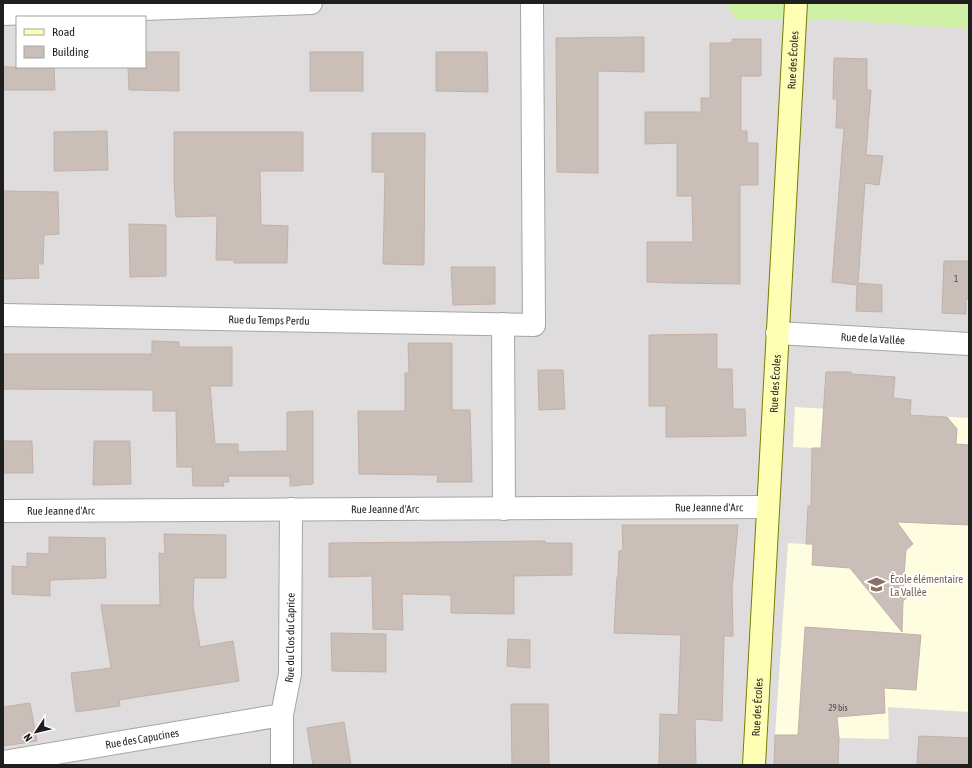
<svg xmlns="http://www.w3.org/2000/svg" width="972" height="768" viewBox="0 0 972 768" font-family="'Asap Condensed',sans-serif">
<style>
.residential{fill:#dedcdc;fill-rule:evenodd}
.education{fill:#fffde0}
.grass{fill:#cfefa7}
.building{fill:#c9beb8;stroke:#c4b1a6}
.lines{fill:none;stroke-linecap:round;stroke-linejoin:round}
.street-casing{stroke:#a6a6a6;stroke-width:24}
.secondary-casing{stroke:#787d00;stroke-width:24}
.street{stroke:#fff;stroke-width:22}
.secondary{stroke:#fffeb5;stroke-width:22}
.labels{text-anchor:middle;stroke-width:4;stroke-linejoin:round;paint-order:stroke}
.number-label{font-size:9px;fill:#4a4745}
.street-label{font-size:11px;fill:#1f1f1f;stroke:#fff}
.education-label{font-size:11px;fill:#785e54;stroke:#fff;text-anchor:start}
</style>
<rect width="100%" height="100%" fill="#f1ece5"/>
<path class="residential" d="M3 3H726L735 19H822L969 29V765H3ZM17 17H145V67H17Z"/>
<path class="education" d="M795 407 969 418V712L888 707 889 739 839 738 838 735H775L788 543 834 546 812 448 793 447Z"/>
<path class="grass" d="M726 3H969V29L822 19H735Z"/>
<g class="building">
<path d="M644 37V72L598 71V173L557 172 556 38Z"/>
<path d="M732 39H761V76H741V131H747V143H758V185H740V284L674 283 647 282V242H693L692 196H677V143L645 144V112H701V98H710V43H732Z"/>
<path d="M145 52H179V91L129 90 128 67H145Z"/>
<rect x="310" y="52" width="53" height="39"/>
<path d="M436 52H487L488 92 436 91Z"/>
<path d="M834 58 867 59V90H871L866 155 883 156 879 185 865 183 858 283 882 285V312L856 311 857 285 832 282 844 128H836L837 99H833Z"/>
<path d="M3 67H54L55 90H3Z"/>
<path d="M107 131 108 170 54 171V132Z"/>
<path d="M174 132H303V171H260L261 225 288 226 287 263H234V260H216L217 216 176 217 174 181Z"/>
<path d="M372 133H425L424 265 383 264 385 172H372Z"/>
<path d="M3 191 58 192 59 234 44 235 43 264H38L39 278 3 279Z"/>
<path d="M129 224 166 225V276L130 277Z"/>
<path d="M944 261H969V299H966V314L942 313Z"/>
<path d="M451 267H495V304L453 305Z"/>
<path d="M717 334V369H732L733 409H745L746 436 666 437V406H649V335Z"/>
<path d="M152 341 179 342V347H232V386H210L215 444H238V452L287 451V412L313 411V484L290 486V476H228L229 482H223L224 486H193L192 467H177L176 411H153V390L3 389V354H152Z"/>
<path d="M408 343H452V410H470L472 482H437L438 475 359 474 358 411H405V373H409Z"/>
<path d="M538 370H563L565 409 539 410Z"/>
<path d="M826 372H851V374L895 377 893 398 911 400 910 415 947 417 957 429 956 444 969 445V525L897 522 913 544 906 550 903 587 910 595 903 601 902 632 850 568 812 565 813 544H806L808 506H811L812 448H821Z"/>
<path d="M3 441H32L33 473H3Z"/>
<path d="M94 441H130L131 484 93 485Z"/>
<path d="M622 525H738L732 588 733 636H724L722 721 695 719 696 765H659L660 714 678 715 681 635 614 633 617 577H618L619 551 623 550Z"/>
<path d="M164 534 226 535V578H194L193 606 200 647 233 641 239 681 119 700 120 706 76 712 71 673 111 668 101 605H160L159 553 165 554Z"/>
<path d="M49 537 105 538 106 578 50 580V596L12 594V566L27 567V553L49 554Z"/>
<path d="M545 541V543H572V575L514 576V614L451 613V595L402 594 403 630 373 629 372 576 329 577V543Z"/>
<path d="M805 627 921 635 916 690 884 688 885 713 837 717 839 738 838 765H774L775 735H798Z"/>
<path d="M331 633 386 634V672L332 671Z"/>
<path d="M508 639 530 640V668L507 666Z"/>
<path d="M30 703 37 741 3 746V707Z"/>
<path d="M511 704H548L549 765H512Z"/>
<path d="M344 722 351 765H313L307 728Z"/>
<path d="M919 736 969 738V765L917 764Z"/>
</g>
<g class="lines">
<defs>
<g id="street">
<path d="M3 14 311 3"/>
<path id="s1" d="M3 315 534 325 532 3"/>
<path d="M503 324 504 509"/>
<path id="s2" d="M777 333 969 344"/>
<path id="s3" d="M3 511 768 507"/>
<path id="s4" d="M3 762 282 715"/>
<path id="s5" d="M282 765V715L290 674 291 509"/>
</g>
<g id="secondary">
<path id="s6" d="M754 765 796 3"/>
</g>
</defs>
<use href="#street" class="street-casing"/>
<use href="#secondary" class="secondary-casing"/>
<use href="#street" class="street"/>
<use href="#secondary" class="secondary"/>
</g>
<defs>
<symbol id="school-bare" viewBox="-9 -9 18 18"><path d="M0-5L7-2L0 1L-7-2ZM-4 1L0 2.5L4 1V4Q0 6-4 4Z" fill="#8d6e63" stroke="#fff" stroke-width="2.5" paint-order="stroke"/></symbol>
</defs>
<g fill-rule="evenodd">
<use href="#school-bare" x="864" y="572" width="25" height="25"/>
</g>
<g class="labels">
<g class="number-label">
<text x="956" y="282">1</text>
<text x="838" y="711">29 bis</text>
</g>
<g class="street-label">
<text dy="4" stroke="none"><textPath href="#s6" startOffset="706">Rue des Écoles</textPath></text>
<text dy="4" stroke="none"><textPath href="#s1" startOffset="266">Rue du Temps Perdu</textPath></text>
<text dy="4" stroke="none"><textPath href="#s2" startOffset="96">Rue de la Vallée</textPath></text>
<text dy="4" stroke="none"><textPath href="#s6" startOffset="382">Rue des Écoles</textPath></text>
<text dy="4" stroke="none"><textPath href="#s3" startOffset="706">Rue Jeanne d'Arc</textPath></text>
<text dy="4" stroke="none"><textPath href="#s3" startOffset="382">Rue Jeanne d'Arc</textPath></text>
<text dy="4" stroke="none"><textPath href="#s3" startOffset="58">Rue Jeanne d'Arc</textPath></text>
<text dy="4" stroke="none"><textPath href="#s5" startOffset="128">Rue du Clos du Caprice</textPath></text>
<text dy="4" stroke="none"><textPath href="#s6" startOffset="58">Rue des Écoles</textPath></text>
<text dy="4" stroke="none"><textPath href="#s4" startOffset="141">Rue des Capucines</textPath></text>
</g>
<g class="education-label">
<text x="890" y="583">École élémentaire<tspan x="890" dy="13">La Vallée</tspan></text>
</g>
</g>
<rect width="972" height="768" fill="none" stroke="#1f1f1f" stroke-width="8"/>
<rect x="16" y="16" width="130" height="52" fill="#ffffff" stroke="#a5a5a5"/>
<rect x="24" y="29" width="20" height="6" fill="#fffeb5" stroke="#a5a5a5"/>
<text x="52" y="36" font-size="12" fill="#1f1f1f">Road</text>
<rect x="24" y="46" width="20" height="12" fill="#c9beb8" stroke="#a5a5a5"/>
<text x="52" y="56" font-size="12" fill="#1f1f1f">Building</text>
<g transform="translate(36 732) rotate(235)" stroke="#ffffff" stroke-width="3" paint-order="stroke">
<path d="M0-3L7 15L0 10L-7 15Z" fill="#1f1f1f"/>
<text y="-6" font-size="11" font-weight="bold" text-anchor="middle" fill="#1f1f1f">N</text>
</g>
</svg>
